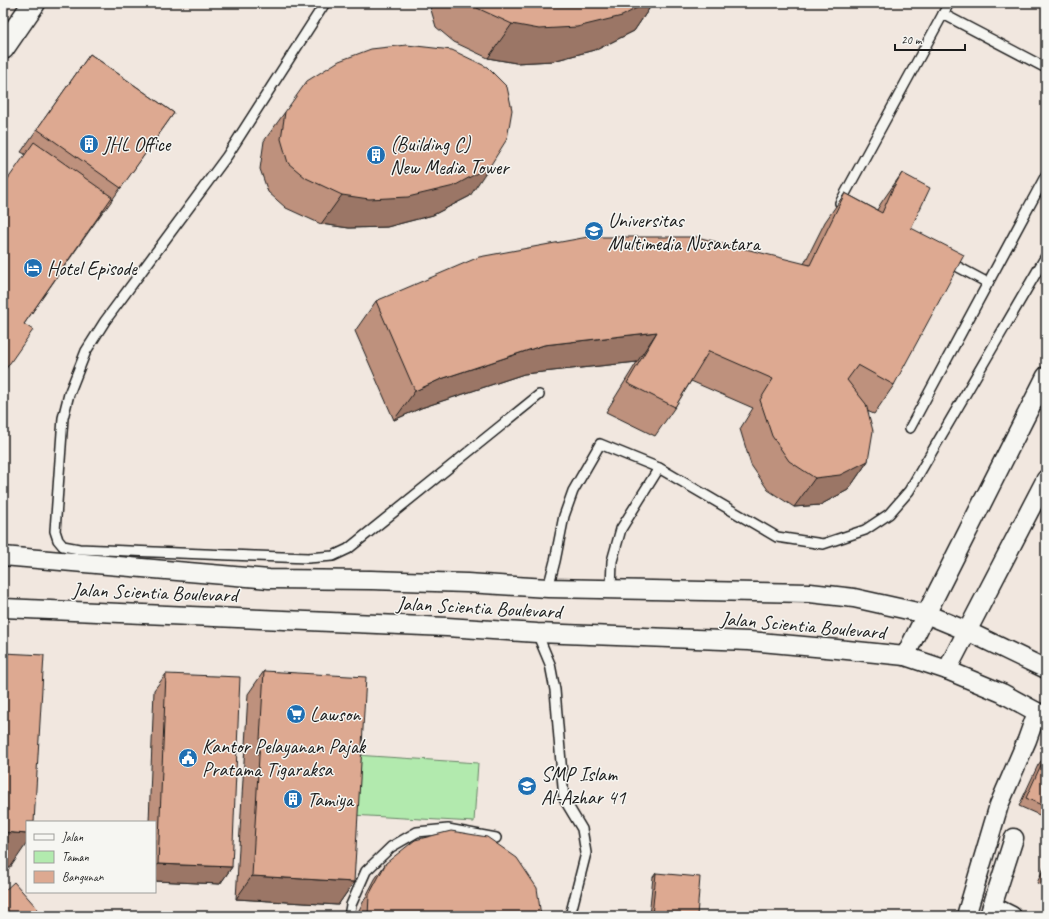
<svg xmlns="http://www.w3.org/2000/svg" width="1049" height="919" viewBox="0 0 1049 919" font-family="Caveat,sans-serif">
<style>
.green{fill:#b2eaae;stroke:#678365}
.lines{fill:none;stroke-linecap:round;stroke-linejoin:round}
.lane-casing{stroke:#1c1c1c;stroke-width:12}
.street-casing{stroke:#1c1c1c;stroke-width:21}
.secondary-casing{stroke:#1c1c1c;stroke-width:25}
.lane{stroke:#f6f6f2;stroke-width:9}
.street{stroke:#f6f6f2;stroke-width:18}
.secondary{stroke:#f6f6f2;stroke-width:22}
.wall{fill:#be917d;stroke:#1c1c1c}
.shaded-wall{fill:#9b7666;stroke:#1c1c1c}
.building{fill:#dda991;stroke:#1c1c1c}
.labels{text-anchor:middle;stroke-width:3;stroke-linejoin:round;paint-order:stroke}
.poi-label{font-size:20px;fill:#1c1c1c;stroke:#f6f6f2;text-anchor:start}
.street-label{font-size:20px;fill:#1c1c1c;stroke:#f6f6f2}
</style>
<rect width="100%" height="100%" fill="#f1e7df"/>
<filter id="ink" filterUnits="userSpaceOnUse"><feTurbulence type="fractalNoise" baseFrequency=".025" numOctaves="2"/><feDisplacementMap in="SourceGraphic" scale="8" xChannelSelector="R" yChannelSelector="G"/><feConvolveMatrix kernelMatrix="1 2 1 2 8 2 1 2 1" color-interpolation-filters="sRGB"/></filter>
<g filter="url(#ink)">
<path class="green" d="M355 755 478 763 474 822 351 815Z"/>
<g class="lines">
<defs>
<g id="lane">
<path d="M325 3 227 156 105 321 86 351 69 394 63 418 55 531 58 540 63 546 79 549 308 558 333 556 348 549 539 395"/>
<path d="M943 14 1046 68"/>
<path d="M842 204 840 203 949 3"/>
<path d="M947 261 988 283"/>
<path d="M910 428 1046 175"/>
<path d="M548 588 555 561 564 516 573 491 600 444 659 468 777 537 823 544 865 530 889 514 909 491 1046 256"/>
<path d="M611 589 612 561 621 529 659 468"/>
<path d="M537 633 550 664 555 690 564 799 582 829 586 853 570 916"/>
<path d="M349 916 351 905 366 871 391 847 417 832 448 829 496 838"/>
</g>
<g id="street">
<path d="M3 556 269 579 371 580 467 583 548 588 810 593 854 598 926 614 967 631 1046 669"/>
<path d="M3 608 447 627 537 633 749 641 837 649 905 656 947 670 1002 693 1046 717"/>
<path d="M905 656 1046 376"/>
<path d="M947 670 1046 479"/>
<path d="M992 906 1012 916"/>
<path d="M966 916 999 805 1027 740 1037 712"/>
<path d="M989 916 1014 838"/>
</g>
<path id="secondary" d="M3 48 34 3"/>
</defs>
<use href="#lane" class="lane-casing"/>
<use href="#street" class="street-casing"/>
<use href="#secondary" class="secondary-casing"/>
<use href="#lane" class="lane"/>
<use href="#street" class="street"/>
<use href="#secondary" class="secondary"/>
</g>
<g class="wall">
<path d="M429 3H653L634 31 598 49 553 61 516 63 488 58 454 42 436 27Z"/>
<path d="M90 54 174 113 105 210H104L24 324 3 373 25 154 21 152Z"/>
<path d="M285 112 470 196 433 215 387 227 349 228 321 224 286 208 268 192 260 169 264 141Z"/>
<path d="M902 173 911 228 894 385 874 414 867 411 868 461 848 490 820 505 794 507 768 490 751 465 740 429 753 408 691 381 675 407 655 436 606 412 637 362 524 374 421 408 394 420 355 331 376 301 804 264 825 222 845 193 877 210 881 203Z"/>
<path d="M264 671 354 882 338 905 236 899 248 694Z"/>
<path d="M166 674 232 867 220 884 155 881V822H149L154 690Z"/>
<path d="M1045 756 1046 757V818L1019 806 1038 765Z"/>
<path d="M386 863 541 916H357L358 912 375 879Z"/>
<path d="M1046 863V887L1037 883Z"/>
<path d="M656 873 697 916H649L653 877Z"/>
</g>
<g class="shaded-wall">
<path d="M646 3H653L634 31 598 49 553 61 516 63 488 58 512 24Z"/>
<path d="M490 166 470 196 433 215 387 227 349 228 321 224 342 195Z"/>
<path d="M657 332 637 362 524 374 421 408 394 420 415 391 441 379 544 345Z"/>
<path d="M868 461 848 490 820 505 794 507 815 478Z"/>
<path d="M3 832 27 834V843L10 868H3Z"/>
<path d="M158 864 232 867 220 884 155 881V868Z"/>
<path d="M252 876 354 882 338 905 236 899Z"/>
</g>
<g class="building">
<path d="M471 3H646L622 16 577 27 539 29 512 24 477 8Z"/>
<path d="M407 45 452 50 487 67 507 87 512 110 507 139 490 166 454 186 408 197 369 199 342 195 306 178 288 163 281 139 285 112 307 81 339 61 371 49Z"/>
<path d="M90 54 174 113 121 188 37 129Z"/>
<path d="M34 142 112 197 24 324 33 330 3 373V186Z"/>
<path d="M902 173 930 188 911 228 964 255 894 385 858 365 847 380 866 404 873 431 868 461 840 475 815 478 789 461 772 436 760 400 773 379 709 351 675 407 627 383 657 332 544 345 441 379 415 391 376 301 479 257 588 237H697L810 265 845 193 882 213 892 190Z"/>
<path d="M3 653 44 655 34 822H27V834L3 832Z"/>
<path d="M264 671 366 677 354 882 252 876Z"/>
<path d="M166 674 240 677 232 867 158 864Z"/>
<path d="M1045 756 1046 757V807L1026 798Z"/>
<path d="M451 831 487 837 517 858 537 888 541 916H368L369 895 386 863 415 840Z"/>
<path d="M1046 868V876L1043 874Z"/>
<path d="M656 873 700 877 697 916H652Z"/>
<path d="M14 882 44 916H3V892Z"/>
</g>
</g>
<defs>
<symbol id="building-disc" viewBox="-11 -11 22 22"><circle r="9.5" fill="#1f6fb2" stroke="#f6f6f2"/><path d="M-4-6H4V6H1V3H-1V6H-4ZM-2.5-4.3h1.7v1.8h-1.7ZM.8-4.3h1.7v1.8H.8ZM-2.5-1h1.7V.8h-1.7ZM.8-1h1.7V.8H.8Z" fill="#fff"/></symbol>
<symbol id="university-disc" viewBox="-11 -11 22 22"><circle r="9.5" fill="#1f6fb2" stroke="#f6f6f2"/><path d="M0-5L7-2L0 1L-7-2ZM-4 1L0 2.5L4 1V4Q0 6-4 4Z" fill="#fff"/></symbol>
<symbol id="hotel-disc" viewBox="-11 -11 22 22"><circle r="9.5" fill="#1f6fb2" stroke="#f6f6f2"/><path d="M-6-4.5h1.5V1H6V5H4.5V3h-9V5H-6ZM-4 0a1.8 1.8 0 1 1 3.6 0ZM.5 0V-2.5h3Q6-2.5 6 0Z" fill="#fff"/></symbol>
<symbol id="supermarket-disc" viewBox="-11 -11 22 22"><circle r="9.5" fill="#1f6fb2" stroke="#f6f6f2"/><path d="M-6-5.5h2.5l.6 2H6L4.5 2H-2.5L-4.4-4H-6ZM-1.5 3.2a1.3 1.3 0 1 0 .1 0ZM3 3.2a1.3 1.3 0 1 0 .1 0Z" fill="#fff"/></symbol>
<symbol id="civic-disc" viewBox="-11 -11 22 22"><circle r="9.5" fill="#1f6fb2" stroke="#f6f6f2"/><path d="M-.6-6.5H3V-4.5H.6V-3L4-1V1h2V6H-6V1h2V-1L-.6-3ZM-1.2 2.5V6h2.4V2.5Z" fill="#fff"/></symbol>
<symbol id="school-disc" viewBox="-11 -11 22 22"><circle r="9.5" fill="#1f6fb2" stroke="#f6f6f2"/><path d="M0-5L7-2L0 1L-7-2ZM-4 1L0 2.5L4 1V4Q0 6-4 4Z" fill="#fff"/></symbol>
</defs>
<g fill-rule="evenodd">
<use href="#building-disc" x="78" y="133" width="22" height="22"/>
<use href="#building-disc" x="365" y="144" width="22" height="22"/>
<use href="#university-disc" x="583" y="220" width="22" height="22"/>
<use href="#hotel-disc" x="22" y="257" width="22" height="22"/>
<use href="#supermarket-disc" x="285" y="703" width="22" height="22"/>
<use href="#civic-disc" x="177" y="747" width="22" height="22"/>
<use href="#school-disc" x="516" y="775" width="22" height="22"/>
<use href="#building-disc" x="282" y="788" width="22" height="22"/>
</g>
<g class="labels">
<g class="poi-label">
<text x="103" y="151">JHL Office</text>
<text x="390" y="151">(Building C)<tspan x="390" dy="23">New Media Tower</tspan></text>
<text x="608" y="227">Universitas<tspan x="608" dy="23">Multimedia Nusantara</tspan></text>
<text x="47" y="275">Hotel Episode</text>
<text x="310" y="721">Lawson</text>
<text x="202" y="753">Kantor Pelayanan Pajak<tspan x="202" dy="23">Pratama Tigaraksa</tspan></text>
<text x="541" y="781">SMP Islam<tspan x="541" dy="23">Al-Azhar 41</tspan></text>
<text x="307" y="806">Tamiya</text>
</g>
<g class="street-label">
<text transform="translate(155 592) rotate(2)" y="7">Jalan Scientia Boulevard</text>
<text transform="translate(479 607) rotate(3)" y="7">Jalan Scientia Boulevard</text>
<text transform="translate(803 625) rotate(5)" y="7">Jalan Scientia Boulevard</text>
</g>
</g>
<rect width="1049" height="919" fill="none" stroke="#f6f6f2" stroke-width="16"/>
<rect x="8" y="8" width="1033" height="903" fill="none" stroke="#1c1c1c" stroke-width="1.5" filter="url(#ink)"/>
<rect x="26" y="821" width="130" height="72" fill="#f6f6f2" stroke="#9f9f9c"/>
<rect x="34" y="834" width="20" height="6" fill="#f6f6f2" stroke="#9f9f9c"/>
<text x="62" y="841" font-size="12" fill="#1c1c1c">Jalan</text>
<rect x="34" y="851" width="20" height="12" fill="#b2eaae" stroke="#9f9f9c"/>
<text x="62" y="861" font-size="12" fill="#1c1c1c">Taman</text>
<rect x="34" y="871" width="20" height="12" fill="#dda991" stroke="#9f9f9c"/>
<text x="62" y="881" font-size="12" fill="#1c1c1c">Bangunan</text>
<path d="M895 44v6h70v-6" fill="none" stroke="#1c1c1c" stroke-width="2"/>
<text x="901" y="44" font-size="12" fill="#1c1c1c" stroke="#f6f6f2" stroke-width="3" paint-order="stroke">20 m</text>
</svg>
